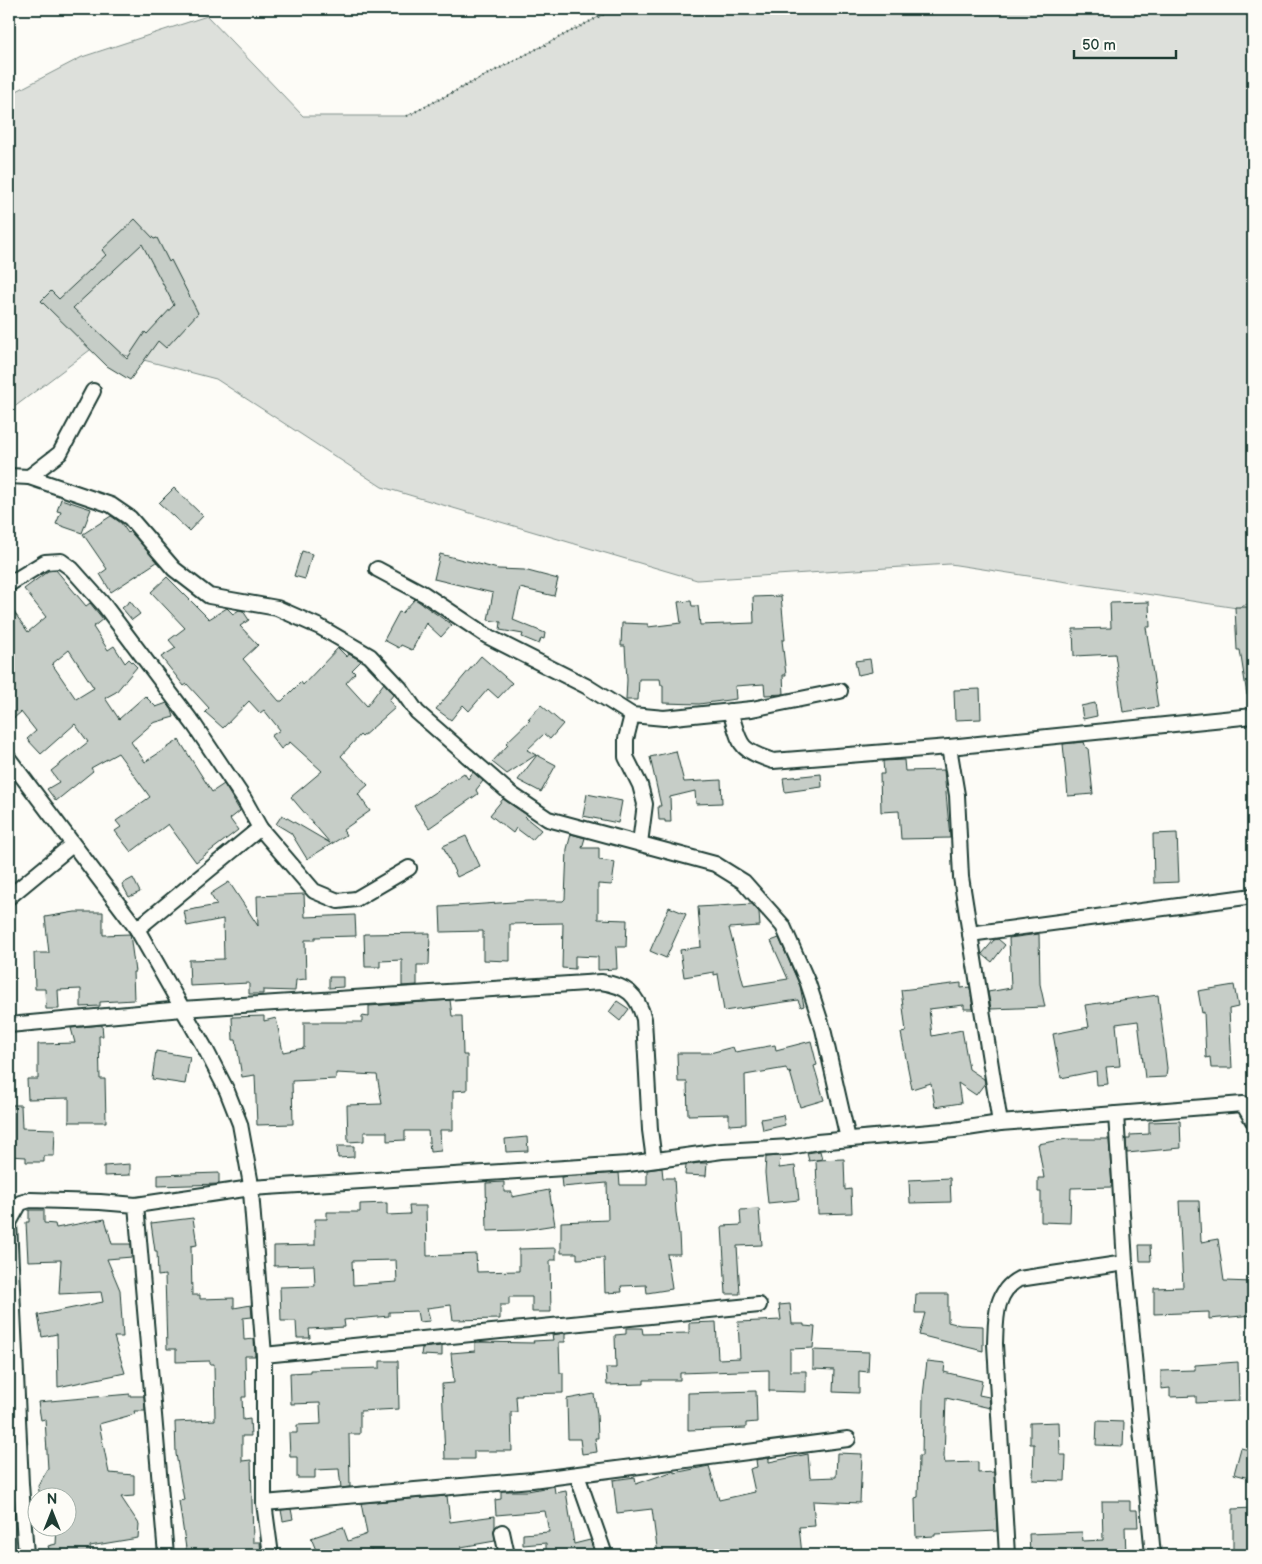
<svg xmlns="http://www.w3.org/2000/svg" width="1262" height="1564" viewBox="0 0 1262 1564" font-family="'Balsamiq Sans',sans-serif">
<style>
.green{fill:#dde0db;stroke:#7e8e88}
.building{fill:#c6cdc7;stroke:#1f3d34;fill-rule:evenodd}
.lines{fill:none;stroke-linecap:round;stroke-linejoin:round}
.street-casing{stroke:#1f3d34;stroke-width:18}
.path{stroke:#1f3d34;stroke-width:2.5;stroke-dasharray:1 4;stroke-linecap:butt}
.street{stroke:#fdfcf7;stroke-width:14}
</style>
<rect width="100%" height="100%" fill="#fdfcf7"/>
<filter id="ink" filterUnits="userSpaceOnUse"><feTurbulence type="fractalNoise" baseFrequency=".02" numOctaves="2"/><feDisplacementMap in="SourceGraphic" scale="10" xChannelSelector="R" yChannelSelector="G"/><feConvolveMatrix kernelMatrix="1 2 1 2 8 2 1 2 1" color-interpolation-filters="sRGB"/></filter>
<g filter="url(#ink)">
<path class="green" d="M614 9H1253V602L1237 608 950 564 697 580 382 487 216 379 94 347 9 411V95L82 57 207 16 303 116H407Z"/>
<g class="building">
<path d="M135 219 154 239 157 238 169 262 171 260 198 313 166 348 158 341 130 380 107 366 41 301 51 291 59 299 106 255 102 250ZM142 244 174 305 147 334 145 332 127 359 73 308Z"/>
<path d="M174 488 203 516 189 531 159 503Z"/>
<path d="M61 499 91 509 82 533 56 524 61 512 57 511Z"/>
<path d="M111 516 121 523 128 533 130 531 157 562 111 592 100 574 107 569 83 534Z"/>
<path d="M302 551 312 554 305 579 294 576Z"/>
<path d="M440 554 498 569 524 570 558 579 554 596 520 588 513 620 545 633 544 639 541 638 539 644 522 637 523 634 500 630 501 622 488 620 493 593 434 579Z"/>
<path d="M56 570 86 606 90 603 103 619 93 627 108 650 114 646 125 663 129 659 137 667 116 692 105 698 119 719 145 696 156 707 167 703 172 710 174 717 153 723 131 742 145 762 179 740 212 792 224 784 240 811 230 819 238 830 196 862 168 824 131 852 115 831 121 827 116 821 150 797 118 753 91 768 93 771 56 801 47 789 59 782 51 771 88 742 75 724 41 754 27 739 36 731 21 712 14 718 9 710V649L14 646 9 639V605L28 632 46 617 24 589 48 571ZM69 650 94 688 76 699 52 664Z"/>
<path d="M167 577 209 619 227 608 233 614 239 610 243 611 249 620 240 626 258 645 243 659 279 701H282L301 682 303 685 338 648 347 657 349 654 361 661 352 670 355 673 346 683 367 706 384 683 394 694 389 700 395 708 362 737 360 735 341 756 368 785 358 794 370 811 343 830 346 835 307 859 291 833 276 824 282 815 330 843 291 797 322 771 290 742 281 749 271 736 280 730 264 710 260 713 249 701 223 728 205 712 209 708 187 684 184 686 161 657 176 648 169 640 185 628 151 592Z"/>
<path d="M781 596 785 640H782L786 675H783L784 694 765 695 764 684 735 686 736 699 699 704 663 703V685H661L660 679H639L638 700H626L627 680 625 646H621L622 623 648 624V627L681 623 678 602 691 601 692 606H698L700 625 754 623 753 597Z"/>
<path d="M415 599 452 625 441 637 426 623 412 650 401 645 399 648 384 640 399 612 402 613Z"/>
<path d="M130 601 140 614 132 620 122 608Z"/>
<path d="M1149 602 1150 627H1146L1158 707 1123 712 1115 654 1074 656 1073 629 1111 628 1110 603Z"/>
<path d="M1235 607H1253V695H1247L1240 650H1237Z"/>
<path d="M481 656 512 683 498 698 488 689 469 711 463 705 451 720 436 709Z"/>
<path d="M870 659 872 672 858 675 855 661Z"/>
<path d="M980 689 981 719 955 720 954 690Z"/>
<path d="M1095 703 1097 716 1083 719 1081 706Z"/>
<path d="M541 705 563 724 550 739 544 734 527 750 536 755 507 774 492 762 508 745 506 743 530 720 528 719Z"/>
<path d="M1084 742 1086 748H1088L1093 794 1068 796 1063 744Z"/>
<path d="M676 751 684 782 721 780 722 803 696 804 695 791 670 797 671 822H665V820H659L658 806H661L650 757Z"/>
<path d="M537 755 556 765 541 792 518 780Z"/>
<path d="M904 760 905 771 944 770 950 838 901 839 899 811 881 812 880 774H884L883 761Z"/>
<path d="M473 772 483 781 476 790 478 794 429 828 414 806 464 773 468 779Z"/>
<path d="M821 774 822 787 785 792 783 778Z"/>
<path d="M587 794 622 801 618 823 583 816Z"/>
<path d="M503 799 527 815 525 817 541 830 532 840 516 828 513 833 490 815Z"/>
<path d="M1177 833 1179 882 1154 883 1153 834Z"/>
<path d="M571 834 585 838 582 848H599V860L615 862 612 885 598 884V919L627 920 626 947H616L617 969 598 970V957L575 956V969L562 968 563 923 510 924V961L483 960V931L441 932 440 907 528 901H563L565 899 567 849Z"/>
<path d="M466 836 480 866 457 877 443 846Z"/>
<path d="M133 878 140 892 129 897 122 884Z"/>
<path d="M229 882 258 926 257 896 304 894 305 917 355 915 356 936 315 937V940H305L306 979 296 980 295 991 263 990V994H249V983L190 986 189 960 224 959 223 919 187 926 184 911 217 905 210 894Z"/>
<path d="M752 904 759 912 760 926 729 928 744 986 788 979 771 941 779 938 800 986 804 1006 801 1007 798 1000 724 1011 718 974 714 975V972L684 977 680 950 701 947 698 907Z"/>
<path d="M669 907 686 914 666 958 650 951Z"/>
<path d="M75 912H103V935L130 934 135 972H133L134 1000 100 1002V1006L81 1007V989L58 990 59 1009H46L45 989H35L34 953H49L45 917Z"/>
<path d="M430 933 429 965H417V985L402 986V960L380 961V967H365L364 934Z"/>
<path d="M1039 934 1040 984 1045 1007 991 1009 988 992 1011 988 1009 938Z"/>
<path d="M998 939 1005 945 992 962 982 954 994 940Z"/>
<path d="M329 977H343V987L329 988Z"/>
<path d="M961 983V988L970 987 973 1009H964V1005L929 1009 932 1036 962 1030 969 1069 984 1079 985 1083 976 1095 958 1083 961 1103 935 1107 931 1083 912 1089 901 1033 906 1032 901 990Z"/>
<path d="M1234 985 1238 1007 1229 1009 1232 1068H1211L1210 1057 1206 1058 1204 1012 1202 1013 1198 991Z"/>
<path d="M1158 995 1167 1068 1166 1077 1145 1078 1138 1021 1116 1024 1120 1066 1106 1067 1108 1084 1097 1085 1096 1071 1061 1078 1053 1034 1089 1027 1085 1005Z"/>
<path d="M450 1000 452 1016H462L463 1055H467V1090L453 1091V1130H440L441 1151 430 1152 428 1131H405V1140L387 1141V1132H364V1141L348 1142 347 1105 382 1104 377 1075 336 1073V1079L292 1081 293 1124 257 1125 255 1075 242 1077 236 1040H233L232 1017 264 1016V1021L276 1018 283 1052 304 1048V1022H362V1016L369 1017V1006Z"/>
<path d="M617 1001 629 1009 620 1021 609 1012Z"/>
<path d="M102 1025 103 1036H99L100 1079H105L106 1122H69V1098L28 1099 27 1079H38V1044L75 1043 71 1028Z"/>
<path d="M811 1041 817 1065 814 1066 824 1100 800 1107 790 1072 788 1073 786 1068 745 1075 746 1124 729 1125V1114L688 1115 687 1082H678L677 1053H710L733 1047 735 1052 775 1045 776 1050Z"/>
<path d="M156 1051 190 1057 185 1084 152 1079Z"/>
<path d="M9 1105H21L22 1128 55 1129 54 1156H44V1162H26V1157L9 1156Z"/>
<path d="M783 1115 785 1125 763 1130 761 1119Z"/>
<path d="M1180 1121 1181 1148 1127 1153 1126 1139H1130V1135L1149 1134V1122Z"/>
<path d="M527 1137 528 1151 506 1152 505 1139Z"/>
<path d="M1067 1139H1109L1112 1187 1071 1188 1070 1223 1041 1222V1192H1038V1178H1044L1038 1144Z"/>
<path d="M337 1146H354V1157L338 1158Z"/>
<path d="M820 1151 822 1159 816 1160 844 1159 845 1190 851 1189 852 1213 818 1214 816 1160 809 1161 807 1153Z"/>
<path d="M780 1156 779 1168 795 1166 799 1200 768 1203 765 1173 766 1157Z"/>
<path d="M699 1163H707L706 1176 685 1175 686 1165Z"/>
<path d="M130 1164V1175L104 1176V1166Z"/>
<path d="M662 1168 663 1178H674L676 1212 679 1234 680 1254H667L672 1289 647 1293 646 1285 621 1286 622 1292 605 1293 604 1258 577 1259V1253H561V1222L608 1220 607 1183 562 1187 561 1177 619 1173 620 1185H647V1170Z"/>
<path d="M219 1173V1184L158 1186V1175Z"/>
<path d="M950 1178 951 1202 910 1203 909 1180Z"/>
<path d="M504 1182V1192H512V1197L549 1190 555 1225 523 1230 487 1231 486 1183Z"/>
<path d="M1179 1201H1199L1201 1242 1218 1239 1224 1281 1253 1282V1315L1209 1319V1312L1154 1314V1288L1183 1287Z"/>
<path d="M387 1203V1215L410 1214 409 1206H426L427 1256 476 1254 477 1272 519 1271V1249L556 1248V1260H550L551 1312H532V1297H509V1305H500V1319L453 1320 451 1305 427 1308 430 1321 419 1322 417 1311 389 1312V1316L344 1320 345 1327 309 1329 310 1338H297L296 1321H281L280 1287 315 1286 314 1265 274 1266V1246L315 1245V1219H327V1212H360V1204ZM396 1260 397 1282 353 1285 352 1261Z"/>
<path d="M759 1209 762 1245 737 1246 740 1294H726L722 1226 741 1225 740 1210Z"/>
<path d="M29 1210H44V1223L55 1224 56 1228 105 1219 112 1244H131L132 1257 107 1259 120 1290 123 1337H114L125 1373 58 1387 57 1334 42 1337 38 1315 103 1302 101 1292 59 1294 61 1260 28 1261 26 1222H29Z"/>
<path d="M193 1218 197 1245 191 1246 192 1295H200V1299L234 1298V1308L251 1305 252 1317 243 1318 244 1340 254 1339 255 1356H245L246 1397H242L243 1420 250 1419 251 1436H242V1461L251 1460 253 1542H260L261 1555H187L179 1501 184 1500 176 1454 175 1422 215 1420 214 1364H210V1361L176 1362V1349H167L165 1275 158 1276 157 1251H155L151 1223Z"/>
<path d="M1139 1245H1150L1151 1261H1140Z"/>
<path d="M916 1294H948V1322L960 1325 983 1326V1351L919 1335 925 1313H915Z"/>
<path d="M790 1304 792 1324H804V1326L815 1327 813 1348 790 1349V1371H806V1392L769 1391V1370L680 1373V1380H644V1384L607 1385 606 1368H616L615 1335 626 1334V1328H642L643 1334 689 1333V1323L716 1322 718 1359 740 1358 738 1322 781 1320 779 1305Z"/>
<path d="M565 1333V1342H559L560 1373H563V1393L522 1394V1396H516L517 1412H511L512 1451H474V1459H445L442 1384 454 1383 451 1353 475 1351V1342L534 1343 533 1341 553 1340 552 1335Z"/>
<path d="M442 1346V1356L421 1355 422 1348Z"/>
<path d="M813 1350 869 1352 868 1372 859 1371V1393L833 1392 834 1370 813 1369Z"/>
<path d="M380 1361H398L399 1409 360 1411V1434H349L350 1487 341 1488 339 1469 315 1470V1478H297V1457H290L289 1433H297V1425L321 1424 320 1403 291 1404 290 1373 310 1372V1370L380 1368Z"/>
<path d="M927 1361 945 1363 944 1372 982 1381 979 1395 989 1397 990 1408 946 1398 944 1457 945 1463 978 1462V1473L994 1472 997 1531 935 1534V1536L916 1537 915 1498 918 1497 919 1456H922L923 1396Z"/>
<path d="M1238 1362 1239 1401 1196 1403V1396L1170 1397V1388L1161 1389V1371L1195 1370V1365Z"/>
<path d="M756 1391 757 1422 746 1423V1428L688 1430V1393Z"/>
<path d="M130 1394V1396H144L145 1411H134L135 1414 99 1424 109 1473 134 1475V1496L121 1497 139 1524 138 1538 90 1546 91 1555H51L48 1546 56 1544 57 1526H68V1496H40L38 1486 48 1469 45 1419 41 1420 38 1402Z"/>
<path d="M594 1394 597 1414 598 1438H595L597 1452 582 1454 580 1439H568L567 1399Z"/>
<path d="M1097 1421 1124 1422 1123 1446 1096 1445Z"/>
<path d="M1059 1422 1060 1455H1066L1065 1481 1033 1480 1034 1444H1030V1423Z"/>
<path d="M1241 1448 1253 1451V1479L1234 1474Z"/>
<path d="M837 1453 862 1454 860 1503 813 1501 815 1526 799 1527 802 1554 658 1555 652 1509 617 1513 613 1480 635 1477 636 1484 674 1471V1473L709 1466 719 1500 755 1492 750 1469 757 1467 756 1460 769 1458V1462L808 1454 810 1478 836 1477Z"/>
<path d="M554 1486 555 1493 566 1491 574 1544 590 1540 595 1555H546V1543L523 1545V1534L549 1532 545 1511 496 1515 495 1500 501 1499V1491H528Z"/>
<path d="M447 1496 450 1522 495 1516V1541L461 1547 462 1555H373L372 1550 354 1555H318L311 1538 343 1527 348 1541 367 1534 361 1503Z"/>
<path d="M1102 1501H1130V1510H1137L1138 1527H1125L1126 1555H1030L1029 1534 1082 1532 1083 1541 1103 1540Z"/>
<path d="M1252 1508 1253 1552H1233V1509Z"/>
<path d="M291 1509 293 1519 283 1521 281 1510Z"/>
</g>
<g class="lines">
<defs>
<g id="street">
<path d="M9 476 29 477 60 453 93 391"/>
<path d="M29 477 111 505 130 518 174 569 209 596 277 608 320 627 370 656 400 688 417 712 511 794 548 819 715 864 744 882 783 926 808 983 823 1029 848 1139"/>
<path d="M377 569 424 594 487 636 586 686 632 715 664 718 752 709 840 691"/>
<path d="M9 584 45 562 61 561 72 569 104 605 195 726 244 799 260 828 314 891 338 901 356 899 409 868"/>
<path d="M730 711C741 745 737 749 773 761L949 747 1253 716"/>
<path d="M632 715 626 739V757L640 785 645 804 640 843"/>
<path d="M949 747 957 795 961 877 1000 1123"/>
<path d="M9 759 137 929 206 1050 227 1091 240 1124 250 1179 264 1355V1503L271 1555"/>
<path d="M9 897 72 845"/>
<path d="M137 929 260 828"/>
<path d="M970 934 1253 896"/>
<path d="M9 1025 182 1009 601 982C627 986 637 994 644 1019L650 1130 654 1160"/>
<path d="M1116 1114 1125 1263 1153 1555"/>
<path d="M136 1205 251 1188 628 1164 722 1151 790 1147 817 1142 954 1130 1000 1123 1243 1104 1253 1121"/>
<path d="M264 1355 759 1305"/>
<path d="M577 1475 605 1555"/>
<path d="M264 1503 532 1480 848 1439"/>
<path d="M502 1532 507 1555"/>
<path d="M26 1555 21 1484 9 1223 20 1203 30 1200 100 1202 136 1205 166 1555"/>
<path d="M1007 1555 995 1344C996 1320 994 1292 1019 1279L1125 1263"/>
</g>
</defs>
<use href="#street" class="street-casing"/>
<path class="path" d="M407 116 614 9"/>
<use href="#street" class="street"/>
</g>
</g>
<rect width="1262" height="1564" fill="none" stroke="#fdfcf7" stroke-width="30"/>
<rect x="15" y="15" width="1232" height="1534" fill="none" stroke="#1f3d34" stroke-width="2" filter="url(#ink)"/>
<g transform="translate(52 1512)"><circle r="24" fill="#fdfcf7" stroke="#a4b0a9"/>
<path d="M0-4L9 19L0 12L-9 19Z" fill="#1f3d34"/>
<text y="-8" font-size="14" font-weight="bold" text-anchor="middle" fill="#1f3d34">N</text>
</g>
<path d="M1074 50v8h102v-8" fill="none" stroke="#1f3d34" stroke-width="2.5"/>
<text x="1082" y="50" font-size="15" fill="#1f3d34" stroke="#fdfcf7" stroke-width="4" paint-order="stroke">50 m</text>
</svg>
